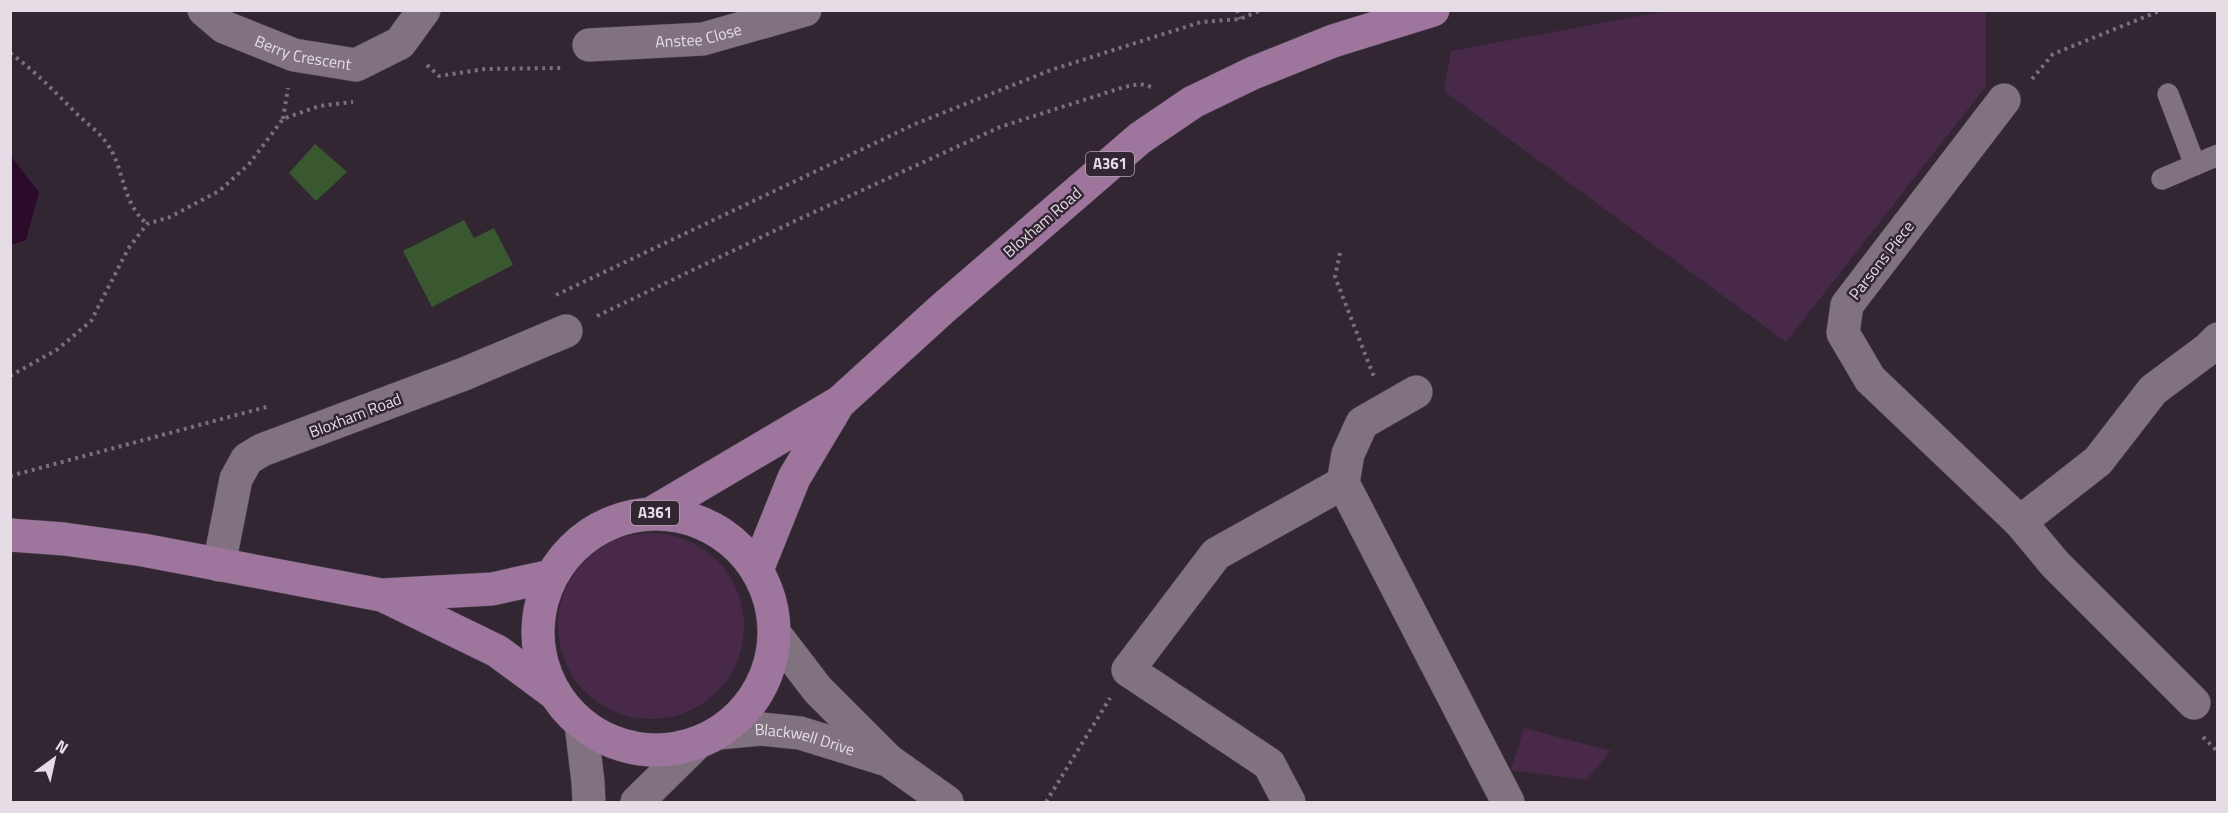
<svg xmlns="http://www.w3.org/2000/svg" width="2228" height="813" viewBox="0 0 2228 813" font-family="'Titillium Web',sans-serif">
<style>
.green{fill:#492949}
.water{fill:#2b0a2c}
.building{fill:#39582f}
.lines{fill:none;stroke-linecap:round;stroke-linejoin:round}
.lane-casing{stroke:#4f4450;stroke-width:22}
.street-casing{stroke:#4f4450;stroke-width:34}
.primary-casing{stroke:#4f4450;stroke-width:34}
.path{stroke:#7b6f7b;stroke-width:4;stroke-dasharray:3 4.5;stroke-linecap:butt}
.lane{stroke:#817280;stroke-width:21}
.street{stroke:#817280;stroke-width:33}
.primary{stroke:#9d759d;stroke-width:33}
.labels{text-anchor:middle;stroke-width:5;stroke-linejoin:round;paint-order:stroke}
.shield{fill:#332633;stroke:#b0a5b0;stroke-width:1.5}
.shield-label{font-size:15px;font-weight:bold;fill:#e5dce5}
.street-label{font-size:16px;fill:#e5dce5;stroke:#332633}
</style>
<rect width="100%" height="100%" fill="#332633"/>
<g class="green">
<path d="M1671 10 1989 11 1986 12V86L1786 342 1444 91 1451 51Z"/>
<circle cx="651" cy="626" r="93"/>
<path d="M1524 728 1611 751 1586 780 1511 770Z"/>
</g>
<path class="water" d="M10 155 39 192 26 240 11 245Z"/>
<g class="building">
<path d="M315 144 347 172 316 201 289 173Z"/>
<path d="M464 220 474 238 494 228 513 265 432 307 403 251Z"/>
</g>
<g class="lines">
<defs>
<g id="lane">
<path d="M2168 94 2195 165"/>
<path d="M2162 179 2218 155"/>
</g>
<g id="street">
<path id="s1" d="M204 10 224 27 294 55 356 65 400 43 424 10"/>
<path id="s2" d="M589 45 703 39 805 10"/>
<path d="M2004 100 1847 305 1843 333 1870 379 2020 522 2055 564 2194 703"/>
<path d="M1343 483 1348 454 1362 423 1416 392"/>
<path d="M2020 522 2098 461 2153 390 2208 349 2218 339"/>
<path d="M219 565 236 479 247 459 262 450 464 374 566 331"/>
<path d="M775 634 818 690 888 760 947 802"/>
<path d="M581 724 588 782 589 802"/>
<path id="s3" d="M719 733 761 729 800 733 884 759"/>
<path d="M637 802 696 744"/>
<path d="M1289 802 1269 764 1128 670 1216 554 1343 483 1508 802"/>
</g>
<g id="primary">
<path d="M652 513 840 402 941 310 1140 138 1193 102 1253 73 1333 41 1433 10"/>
<circle cx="656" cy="632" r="118"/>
<path d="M10 535 64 539 143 550 381 595 492 589 551 576"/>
<path d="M757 570 794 478 837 406"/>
<path d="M386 597 497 651 554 693"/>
</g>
</defs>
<use href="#lane" class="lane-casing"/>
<use href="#street" class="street-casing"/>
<use href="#primary" class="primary-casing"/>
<g class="path">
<path d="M1237 10 1240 19"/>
<path d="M10 53C35 71 54 91 76 113 85 122 98 131 106 142 126 170 120 200 147 224"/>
<path d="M427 65 439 76 485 69 562 68"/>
<path d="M2032 79 2053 54 2162 10"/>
<path d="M283 119 288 88"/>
<path d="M1340 253 1335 277 1374 377"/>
<path d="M556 295 915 124 1051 70 1201 22 1240 19 1261 10"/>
<path d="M597 316 797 220 1000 127 1124 87 1140 84 1152 87"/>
<path d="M10 376 58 349 91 321 128 249 147 224 170 217 219 191 249 164 283 119 319 106 353 102"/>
<path d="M10 476 270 406"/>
<path d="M2203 737 2218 752"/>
<path d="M1046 802 1110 698"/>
</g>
<use href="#lane" class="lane"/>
<use href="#street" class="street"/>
<use href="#primary" class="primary"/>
</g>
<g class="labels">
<g class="shield">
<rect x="1086" y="152" width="48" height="24" rx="4.5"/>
<rect x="631" y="501" width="48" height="24" rx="4.5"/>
</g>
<g class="shield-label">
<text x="1110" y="169">A361</text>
<text x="655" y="518">A361</text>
</g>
<g class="street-label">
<text dy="6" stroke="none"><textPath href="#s2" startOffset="110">Anstee Close</textPath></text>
<text dy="6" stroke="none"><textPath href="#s1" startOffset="110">Berry Crescent</textPath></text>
<text transform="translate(1042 222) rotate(-41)" y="6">Bloxham Road</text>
<text transform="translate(1881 260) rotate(-52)" y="6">Parsons Piece</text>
<text transform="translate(355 415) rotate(-21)" y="6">Bloxham Road</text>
<text dy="6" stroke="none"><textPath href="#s3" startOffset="87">Blackwell Drive</textPath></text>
</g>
</g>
<rect width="2228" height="813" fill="none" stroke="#e5dce5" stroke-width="24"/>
<g transform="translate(54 759) rotate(33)" stroke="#332633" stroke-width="4.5" paint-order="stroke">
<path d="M0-4.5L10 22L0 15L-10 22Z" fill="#e5dce5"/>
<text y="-9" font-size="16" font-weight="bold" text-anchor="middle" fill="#e5dce5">N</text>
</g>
</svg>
